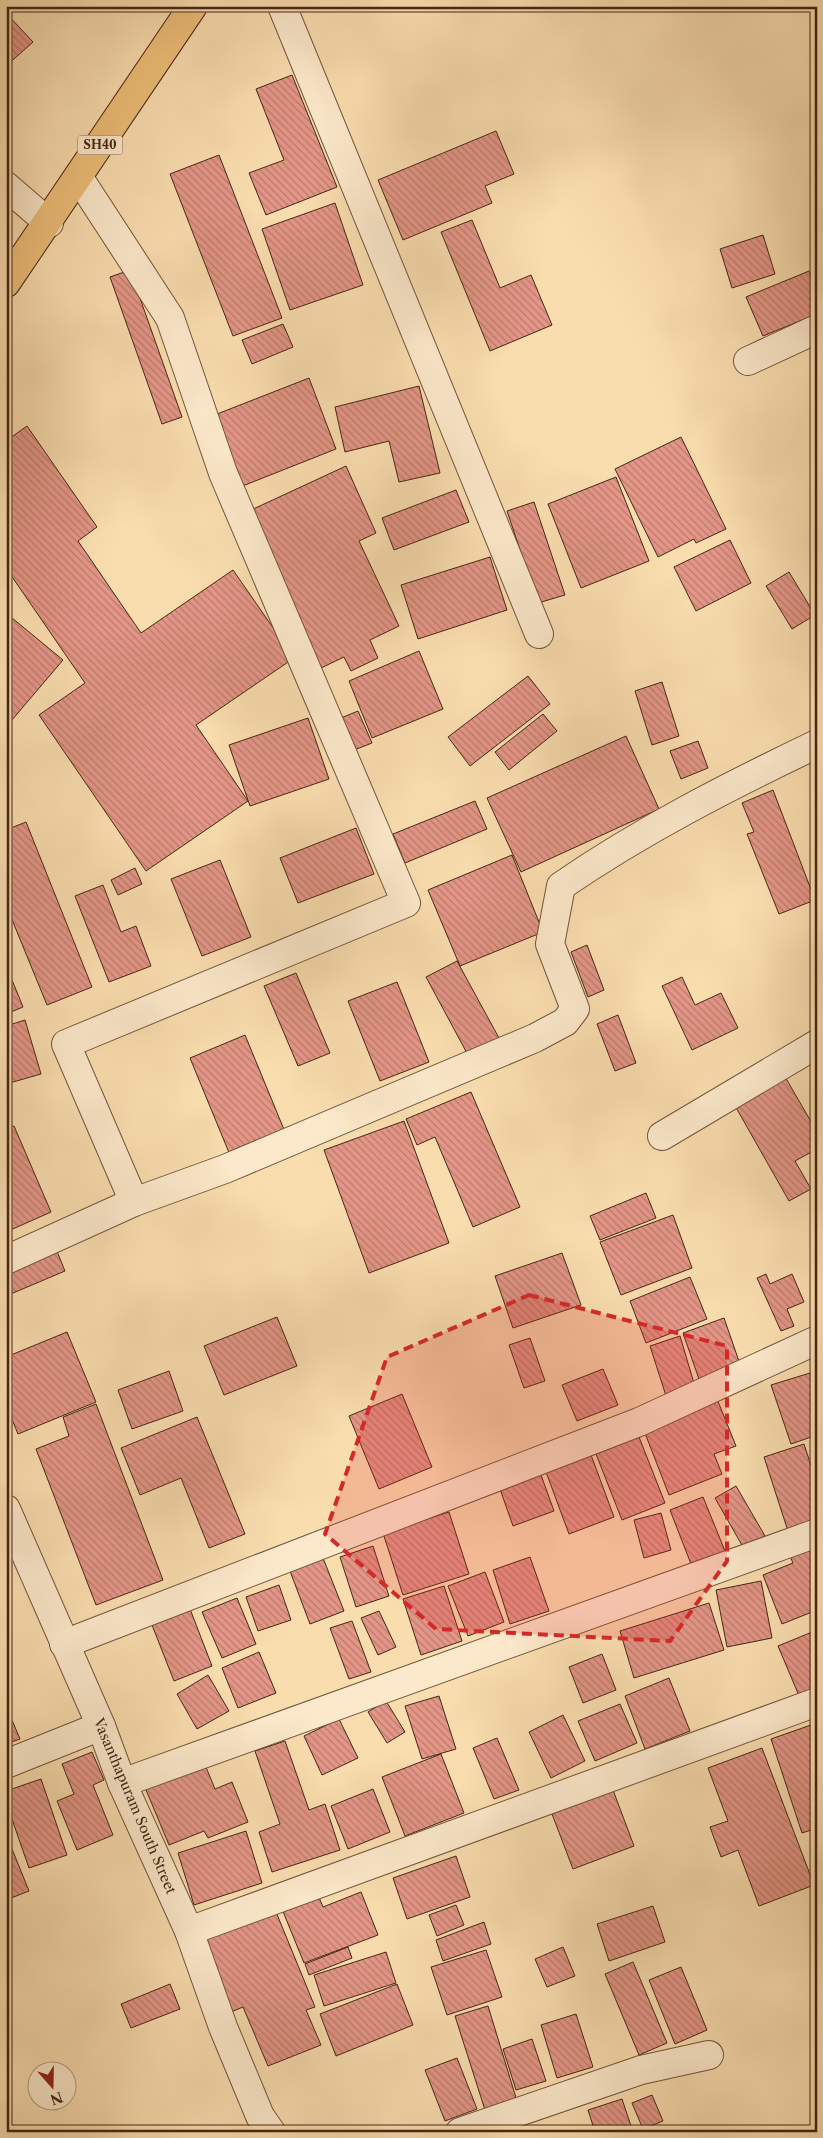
<svg xmlns="http://www.w3.org/2000/svg" width="823" height="2138" viewBox="0 0 823 2138" font-family="'Libre Caslon Text',serif">
<style>
.building{fill:url(#building-back-hatch);stroke:#462615}
.lines{fill:none;stroke-linecap:round;stroke-linejoin:round}
.street-casing{stroke:#73543c;stroke-width:30}
.primary-casing{stroke:#462615;stroke-width:30}
.street{stroke:#fce9cb;stroke-width:28}
.primary{stroke:#edbe78;stroke-width:28}
.marked{fill:#d62828;fill-opacity:0.2;stroke:#d62828;stroke-width:4;stroke-dasharray:10 6;stroke-linejoin:round}
.labels{text-anchor:middle;stroke-width:4;stroke-linejoin:round;paint-order:stroke}
.shield{fill:#fce9cb;stroke:#7d604c;stroke-width:1}
.shield-label{font-size:12px;font-weight:bold;fill:#462615}
.street-label{font-size:14px;fill:#462615;stroke:#fce9cb}
</style>
<defs>
<pattern id="building-back-hatch" width="6" height="6" patternUnits="userSpaceOnUse" patternTransform="scale(1.25)"><rect width="6" height="6" fill="#e49687"/><path d="M-1 5l2 2M0 0l6 6M5-1l2 2" fill="none" stroke="#bb7a6d"/></pattern>
</defs>
<rect width="100%" height="100%" fill="#faddaf"/>
<filter id="stains"><feTurbulence type="fractalNoise" baseFrequency=".004" numOctaves="4"/><feColorMatrix values="0 0 0 0 .2 0 0 0 0 .09 0 0 0 0 .02 0 0 0 .5 -.17"/></filter>
<radialGradient id="worn" r=".72"><stop offset=".6" stop-color="#630" stop-opacity="0"/><stop offset="1" stop-color="#630" stop-opacity=".3"/></radialGradient>
<g class="building">
<path d="M6 13 33 42 6 66Z"/>
<path d="M292 75 337 187 266 215 249 173 284 160 256 89Z"/>
<path d="M496 131 514 174 485 186 492 203 403 240 378 180Z"/>
<path d="M219 155 282 318 233 336 170 174Z"/>
<path d="M335 203 363 285 290 310 262 229Z"/>
<path d="M472 220 500 288 531 275 552 325 490 351 441 232Z"/>
<path d="M763 235 775 274 732 288 720 249Z"/>
<path d="M130 270 182 417 162 424 110 277Z"/>
<path d="M809 271 817 290V314L763 336 746 297Z"/>
<path d="M283 324 293 347 252 364 242 340Z"/>
<path d="M309 378 336 449 240 487 212 416Z"/>
<path d="M419 386 440 473 399 482 389 441 345 452 335 407Z"/>
<path d="M27 426 97 527 78 541 141 633 233 570 294 658 196 725 248 801 146 871 39 715 85 683 6 568V441Z"/>
<path d="M681 437 726 529 696 543 694 539 658 557 615 469Z"/>
<path d="M346 466 376 533 359 541 399 626 370 640 378 658 351 671 344 657 321 668 249 511Z"/>
<path d="M616 477 649 561 581 588 548 504Z"/>
<path d="M456 490 469 522 394 550 382 518Z"/>
<path d="M534 502 565 595 538 603 507 511Z"/>
<path d="M730 540 751 583 696 611 674 567Z"/>
<path d="M490 557 507 610 418 639 401 585Z"/>
<path d="M789 572 815 615 792 629 766 586Z"/>
<path d="M6 613 63 660 6 727Z"/>
<path d="M419 651 443 709 372 738 349 681Z"/>
<path d="M528 676 550 704 470 766 448 737Z"/>
<path d="M662 682 679 736 652 745 635 691Z"/>
<path d="M358 711 372 743 349 752 336 720Z"/>
<path d="M543 714 557 731 509 770 495 752Z"/>
<path d="M308 718 329 779 250 806 229 745Z"/>
<path d="M626 736 659 809 521 872 487 798Z"/>
<path d="M698 741 708 768 681 779 670 751Z"/>
<path d="M773 790 815 900 779 914 747 834 754 832 742 803Z"/>
<path d="M475 801 487 829 405 863 393 834Z"/>
<path d="M26 822 92 987 47 1005 6 905V830Z"/>
<path d="M356 828 374 874 298 903 280 858Z"/>
<path d="M512 855 543 932 460 966 428 890Z"/>
<path d="M220 860 251 937 202 956 171 879Z"/>
<path d="M135 868 142 884 118 895 111 880Z"/>
<path d="M103 885 121 932 136 926 151 966 109 982 75 896Z"/>
<path d="M587 945 604 990 588 997 571 952Z"/>
<path d="M457 961 499 1038 468 1055 426 977Z"/>
<path d="M6 965 23 1007 6 1014Z"/>
<path d="M296 973 330 1053 298 1066 264 986Z"/>
<path d="M682 977 695 1005 721 993 738 1028 692 1050 662 986Z"/>
<path d="M397 982 429 1062 380 1081 348 1001Z"/>
<path d="M618 1015 636 1063 615 1071 597 1024Z"/>
<path d="M25 1020 41 1074 6 1084V1026Z"/>
<path d="M245 1035 285 1132 230 1155 190 1058Z"/>
<path d="M784 1075 817 1132V1149L795 1161 811 1189 789 1201 734 1104Z"/>
<path d="M471 1092 520 1207 473 1227 435 1137 417 1145 406 1119Z"/>
<path d="M404 1121 449 1243 369 1273 324 1150Z"/>
<path d="M14 1126 51 1212 6 1232V1129Z"/>
<path d="M646 1193 656 1218 600 1240 590 1216Z"/>
<path d="M673 1215 692 1268 621 1295 600 1242Z"/>
<path d="M56 1249 65 1271 6 1296V1270Z"/>
<path d="M562 1253 581 1305 513 1328 495 1276Z"/>
<path d="M766 1274 770 1284 792 1274 804 1302 787 1309 794 1326 781 1331 757 1278Z"/>
<path d="M690 1277 707 1319 646 1343 630 1301Z"/>
<path d="M277 1317 297 1366 224 1395 204 1346Z"/>
<path d="M724 1318 741 1367 700 1382 683 1333Z"/>
<path d="M67 1332 96 1402 18 1434 6 1405V1357Z"/>
<path d="M680 1336 696 1390 667 1399 650 1346Z"/>
<path d="M530 1338 545 1381 524 1388 509 1345Z"/>
<path d="M603 1369 618 1405 577 1421 562 1385Z"/>
<path d="M169 1371 183 1411 132 1429 118 1390Z"/>
<path d="M810 1373 817 1394V1435L791 1444 771 1385Z"/>
<path d="M402 1394 432 1467 379 1489 349 1416Z"/>
<path d="M717 1399 736 1446 714 1454 722 1474 669 1495 643 1428Z"/>
<path d="M96 1404 163 1580 96 1605 36 1449 69 1436 63 1417Z"/>
<path d="M197 1417 245 1534 209 1548 181 1478 140 1495 121 1448Z"/>
<path d="M639 1437 665 1503 622 1520 596 1454Z"/>
<path d="M804 1444 817 1484V1522L788 1531 764 1457Z"/>
<path d="M591 1455 614 1517 569 1534 546 1472Z"/>
<path d="M541 1475 554 1511 513 1526 500 1489Z"/>
<path d="M736 1486 765 1536 743 1547 715 1498Z"/>
<path d="M703 1497 725 1551 691 1564 670 1510Z"/>
<path d="M449 1512 469 1574 403 1595 383 1533Z"/>
<path d="M661 1513 671 1550 644 1558 634 1520Z"/>
<path d="M817 1543V1610L782 1624 763 1575 793 1563 789 1554Z"/>
<path d="M373 1546 389 1596 356 1607 340 1557Z"/>
<path d="M530 1557 549 1611 510 1624 493 1570Z"/>
<path d="M323 1558 344 1611 310 1624 290 1571Z"/>
<path d="M485 1572 504 1622 468 1636 448 1586Z"/>
<path d="M761 1581 772 1638 727 1647 716 1590Z"/>
<path d="M279 1585 291 1620 258 1631 246 1597Z"/>
<path d="M444 1586 462 1641 421 1655 403 1599Z"/>
<path d="M237 1598 256 1644 222 1658 202 1612Z"/>
<path d="M709 1603 724 1650 634 1678 620 1631Z"/>
<path d="M190 1609 212 1666 174 1681 152 1625Z"/>
<path d="M379 1611 396 1647 378 1655 361 1618Z"/>
<path d="M352 1621 371 1672 349 1679 330 1628Z"/>
<path d="M817 1630V1691L800 1698 778 1646Z"/>
<path d="M259 1652 276 1693 238 1708 222 1668Z"/>
<path d="M602 1654 616 1690 583 1703 569 1667Z"/>
<path d="M208 1675 229 1711 197 1729 177 1694Z"/>
<path d="M669 1678 690 1731 645 1749 625 1696Z"/>
<path d="M439 1696 456 1749 422 1759 405 1706Z"/>
<path d="M386 1701 405 1732 387 1743 368 1712Z"/>
<path d="M620 1704 637 1743 595 1761 578 1721Z"/>
<path d="M6 1706 20 1739 6 1744Z"/>
<path d="M563 1715 585 1761 551 1778 529 1732Z"/>
<path d="M339 1719 358 1758 322 1775 304 1736Z"/>
<path d="M811 1725 817 1743V1828L802 1833 771 1739Z"/>
<path d="M497 1738 519 1790 494 1799 473 1748Z"/>
<path d="M285 1741 309 1810 325 1804 340 1850 272 1872 259 1832 280 1824 255 1751Z"/>
<path d="M762 1748 814 1885 759 1906 738 1850 721 1857 710 1827 728 1821 708 1768Z"/>
<path d="M92 1752 104 1780 93 1785 113 1835 77 1850 57 1801 74 1794 62 1764Z"/>
<path d="M441 1754 464 1813 405 1836 382 1777Z"/>
<path d="M203 1760 215 1789 232 1782 248 1822 208 1838 204 1831 169 1845 144 1785Z"/>
<path d="M41 1779 67 1855 29 1868 6 1802V1791Z"/>
<path d="M373 1789 390 1832 348 1849 331 1806Z"/>
<path d="M613 1790 634 1846 573 1869 552 1814Z"/>
<path d="M246 1831 262 1883 194 1905 178 1853Z"/>
<path d="M6 1834 29 1891 6 1900Z"/>
<path d="M456 1856 470 1897 407 1919 393 1878Z"/>
<path d="M361 1892 378 1935 304 1963 282 1909 318 1895 323 1907Z"/>
<path d="M456 1905 464 1925 437 1936 429 1915Z"/>
<path d="M653 1906 665 1942 609 1961 597 1924Z"/>
<path d="M274 1907 315 2007 306 2010 321 2045 268 2066 243 2007 231 2012 203 1936Z"/>
<path d="M484 1922 491 1944 443 1961 436 1940Z"/>
<path d="M348 1947 352 1958 309 1975 305 1964Z"/>
<path d="M563 1947 575 1976 547 1987 535 1959Z"/>
<path d="M486 1950 502 1997 447 2015 431 1967Z"/>
<path d="M386 1952 396 1983 324 2006 314 1975Z"/>
<path d="M633 1962 667 2043 639 2055 605 1974Z"/>
<path d="M681 1967 707 2030 675 2044 649 1980Z"/>
<path d="M170 1984 180 2009 131 2028 121 2004Z"/>
<path d="M397 1984 413 2025 336 2056 320 2014Z"/>
<path d="M488 2006 517 2101 485 2110 455 2016Z"/>
<path d="M576 2014 593 2067 557 2078 541 2025Z"/>
<path d="M532 2039 546 2081 516 2090 503 2049Z"/>
<path d="M457 2058 477 2109 445 2121 425 2070Z"/>
<path d="M652 2095 663 2121 643 2129 632 2103Z"/>
<path d="M622 2099 633 2132H595L588 2110Z"/>
</g>
<g class="lines">
<defs>
<g id="street">
<path d="M282 6 539 634"/>
<path d="M79 178 170 318 223 473 406 903 66 1044 134 1202"/>
<path d="M6 186 49 223"/>
<path d="M748 361 817 329"/>
<path d="M662 1136 817 1044"/>
<path d="M6 1260 134 1202 225 1169 535 1038 565 1022 575 1009 550 944 561 886C641 831 729 786 817 744"/>
<path d="M6 1509 101 1726 122 1783 189 1931 223 2027 260 2116 271 2132"/>
<path d="M64 1644 639 1422 817 1340"/>
<path d="M6 1764 101 1726"/>
<path d="M122 1783 817 1533"/>
<path d="M189 1931 817 1702"/>
<path d="M460 2132 641 2070 709 2055"/>
</g>
<path id="primary" d="M6 283 193 6"/>
</defs>
<use href="#street" class="street-casing"/>
<use href="#primary" class="primary-casing"/>
<use href="#street" class="street"/>
<use href="#primary" class="primary"/>
</g>
<path class="marked" d="M529 1295 727 1346V1561L670 1641 436 1629 325 1534 387 1357Z"/>
<g class="labels">
<rect class="shield" x="77.5" y="135.5" width="45" height="19" rx="4"/>
<g class="shield-label">
<text x="100" y="149">SH40</text>
</g>
<g class="street-label">
<text transform="translate(135 1806) rotate(67)" y="5">Vasanthapuram South Street</text>
</g>
</g>
<rect width="823" height="2138" fill="none" stroke="#faddaf" stroke-width="25"/>
<rect x="8" y="8" width="808" height="2123" fill="none" stroke="#462615" stroke-width="2.5"/>
<rect x="12" y="12" width="798" height="2113" fill="none" stroke="#462615"/>
<g transform="translate(52 2086) rotate(160)"><circle r="24" fill="#fce9cb" stroke="#b39b82"/>
<path d="M0-4L9 19L0 12L-9 19Z" fill="#8f2418"/>
<text y="-8" font-size="14" font-weight="bold" text-anchor="middle" fill="#462615">N</text>
</g>
<rect width="100%" height="100%" filter="url(#stains)"/>
<rect width="100%" height="100%" fill="url(#worn)"/>
</svg>
